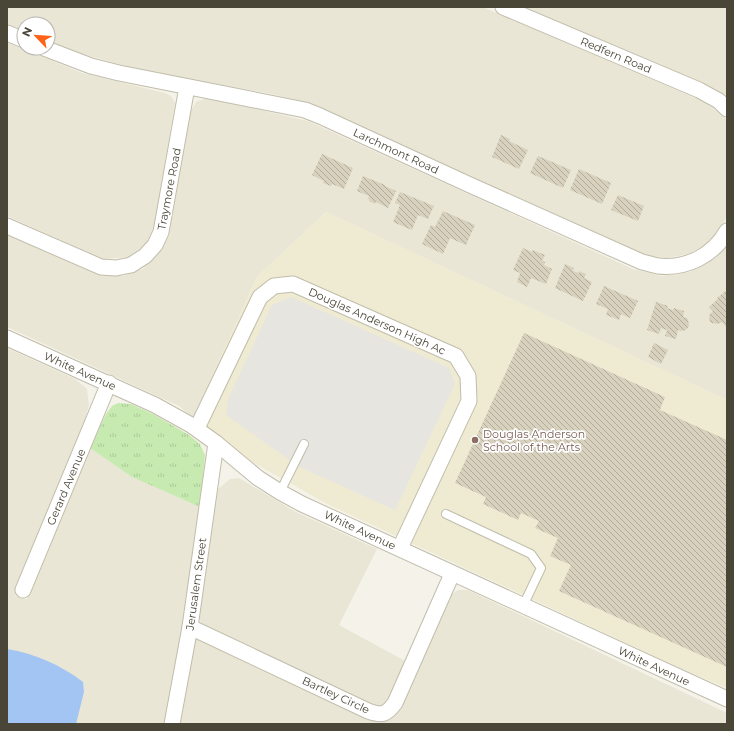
<svg xmlns="http://www.w3.org/2000/svg" width="734" height="731" viewBox="0 0 734 731" font-family="Montserrat,sans-serif">
<style>
.residential{fill:#e9e6d6}
.education{fill:#eeebd2}
.grass{fill:url(#grass-tufts)}
.parking{fill:#e6e5e0}
.water{fill:#a3c5f3}
.building{fill:url(#building-back-hatch)}
.lines{fill:none;stroke-linecap:round;stroke-linejoin:round}
.service-casing{stroke:#c1bdab;stroke-width:10}
.minor-casing{stroke:#c1bdab;stroke-width:17}
.service{stroke:#fff;stroke-width:8}
.minor{stroke:#fff;stroke-width:15}
.education-dot{fill:#8d6e63;stroke:#fff;stroke-width:1.5}
.labels{text-anchor:middle;stroke-width:3.5;stroke-linejoin:round;paint-order:stroke}
.street-label{font-size:11px;fill:#494537;stroke:#fff}
.education-label{font-size:11px;fill:#785e54;stroke:#fff;text-anchor:start}
</style>
<defs>
<pattern id="grass-tufts" width="24" height="20" patternUnits="userSpaceOnUse"><rect width="24" height="20" fill="#c6eab0"/><path d="M3 7l-1-3M5 7V3M7 7l1-3M15 17l-1-3M17 17v-4M19 17l1-3" fill="none" stroke="#acca98"/></pattern>
<pattern id="building-back-hatch" width="6" height="6" patternUnits="userSpaceOnUse"><rect width="6" height="6" fill="#d7d1bd"/><path d="M-1 5l2 2M0 0l6 6M5-1l2 2" fill="none" stroke="#b0ab9a"/></pattern>
</defs>
<rect width="100%" height="100%" fill="#f5f3e9"/>
<g class="residential">
<path d="M7 7H483L707 103 724 116 727 121V215L722 226 709 242 689 254 666 258 643 255 310 103 267 93 144 71 75 52 48 41V24H24V32L7 25Z"/>
<path d="M524 7H727V97L717 90Z"/>
<path d="M7 42 82 73 165 93 171 96 175 103 154 227 147 243 129 257 103 259 7 216Z"/>
<path d="M209 98 308 121 633 269 662 276 690 272 714 259 727 245V400L326 212 257 277 193 418 179 406 7 327V235L98 275 123 276 143 269 156 255 169 236 191 110 197 101Z"/>
<path d="M7 348 75 379 87 389 89 405 82 431 15 596 27 599 32 581 90 448 132 477 200 507 186 617 165 724H7Z"/>
<path d="M239 478 296 512 377 549 339 625 407 662 392 696 384 705 375 707 204 628 198 617 206 536 218 489 230 479Z"/>
<path d="M458 590H468L727 713V724H177L194 638 202 637 379 720H389L396 712 452 594Z"/>
</g>
<path class="education" d="M326 212 727 400V688L680 668 327 504 252 462 193 418 257 277Z"/>
<path class="grass" d="M118 403 131 404 153 414 189 435 200 444 205 455 200 507 132 477 90 448 106 414 112 406Z"/>
<path class="parking" d="M291 297 449 368 455 384 395 510 300 467 226 415 228 399 272 305Z"/>
<path class="water" d="M7 649C36 654 59 664 83 682L84 692 76 724H7Z"/>
<g class="building">
<path d="M501 135 510 139 509 141 528 150 519 169 492 157Z"/>
<path d="M322 154 353 168 344 189 332 184 331 186 323 183 324 181 312 175Z"/>
<path d="M538 156 571 170 563 188 530 173Z"/>
<path d="M579 169 611 183 602 204 570 190Z"/>
<path d="M363 176 385 185V186L396 191 388 208 376 202 375 204 369 201 370 200 368 199 369 196 357 191Z"/>
<path d="M400 192 434 206 428 219 418 215 412 230 393 222 400 205 395 203Z"/>
<path d="M618 195 644 206 638 221 611 210Z"/>
<path d="M443 211 475 225 466 245 450 238 443 254 422 244 431 225 435 227Z"/>
<path d="M523 248 532 252 533 250 545 255 542 261 545 262 544 265 552 269 546 284 531 278 527 287 517 282 520 273 513 270Z"/>
<path d="M565 264 574 268 573 271 579 273V271L586 274 584 278 592 282 583 301 555 288Z"/>
<path d="M604 286 638 301 630 318 621 314 619 320 606 315 608 309 596 304Z"/>
<path d="M727 290V328L722 322 718 324 712 323 710 322 709 316 710 314 713 311 709 307 718 299 717 298Z"/>
<path d="M656 302 668 306 667 308 673 310 674 308 684 311 683 317 687 318 688 320 689 326 686 330 681 331 678 330 676 339 665 336 667 330 661 328 659 334 647 330Z"/>
<path d="M524 333 665 397 660 410 727 440V667L559 591 571 565 550 556 558 538 535 528 539 521 521 513 518 520 483 504 486 497 455 483Z"/>
<path d="M654 343 668 350 661 364 648 357Z"/>
</g>
<g class="lines">
<defs>
<g id="service">
<path d="M280 492 304 444"/>
<path d="M446 514 531 554 541 568 523 606"/>
</g>
<g id="minor">
<path d="M503 7 699 90 719 101 727 109"/>
<path d="M7 33 24 40"/>
<path d="M44 48 91 66 119 73 305 110 320 116 470 185 642 262C647 263 653 265 658 266 686 269 713 256 727 231"/>
<path d="M7 226 101 267 116 268 131 265 145 256 155 245 161 232 187 87"/>
<path d="M7 338 155 405 191 425 216 443 258 478 280 492 302 504 727 699"/>
<path d="M197 428 260 297 274 286 293 284 456 356 468 376 469 401 400 548"/>
<path d="M23 590 109 383"/>
<path d="M190 627 368 711C382 716 386 715 395 703L452 574"/>
<path d="M172 724 190 627 216 443"/>
</g>
</defs>
<use href="#service" class="service-casing"/>
<use href="#minor" class="minor-casing"/>
<use href="#service" class="service"/>
<use href="#minor" class="minor"/>
</g>
<circle class="education-dot" cx="475" cy="440" r="4"/>
<g class="labels">
<g class="street-label">
<text transform="translate(616 55) rotate(23)" y="4">Redfern Road</text>
<text transform="translate(396 151) rotate(25)" y="4">Larchmont Road</text>
<text transform="translate(169 189) rotate(-79)" y="4">Traymore Road</text>
<text transform="translate(377 321) rotate(24)" y="4">Douglas Anderson High Ac</text>
<text transform="translate(80 371) rotate(24)" y="4">White Avenue</text>
<text transform="translate(66 487) rotate(-67)" y="4">Gerard Avenue</text>
<text transform="translate(360 530) rotate(25)" y="4">White Avenue</text>
<text transform="translate(196 584) rotate(-82)" y="4">Jerusalem Street</text>
<text transform="translate(654 666) rotate(25)" y="4">White Avenue</text>
<text transform="translate(336 695) rotate(25)" y="4">Bartley Circle</text>
</g>
<g class="education-label">
<text x="483" y="438">Douglas Anderson<tspan x="483" dy="13">School of the Arts</tspan></text>
</g>
</g>
<rect width="734" height="731" fill="none" stroke="#494537" stroke-width="16"/>
<g transform="translate(36 36) rotate(295)"><circle r="19" fill="#ffffff" stroke="#b6b5af"/>
<path d="M0-3L7 15L0 10L-7 15Z" fill="#ff6115"/>
<text y="-6" font-size="11" font-weight="bold" text-anchor="middle" fill="#494537">N</text>
</g>
</svg>
